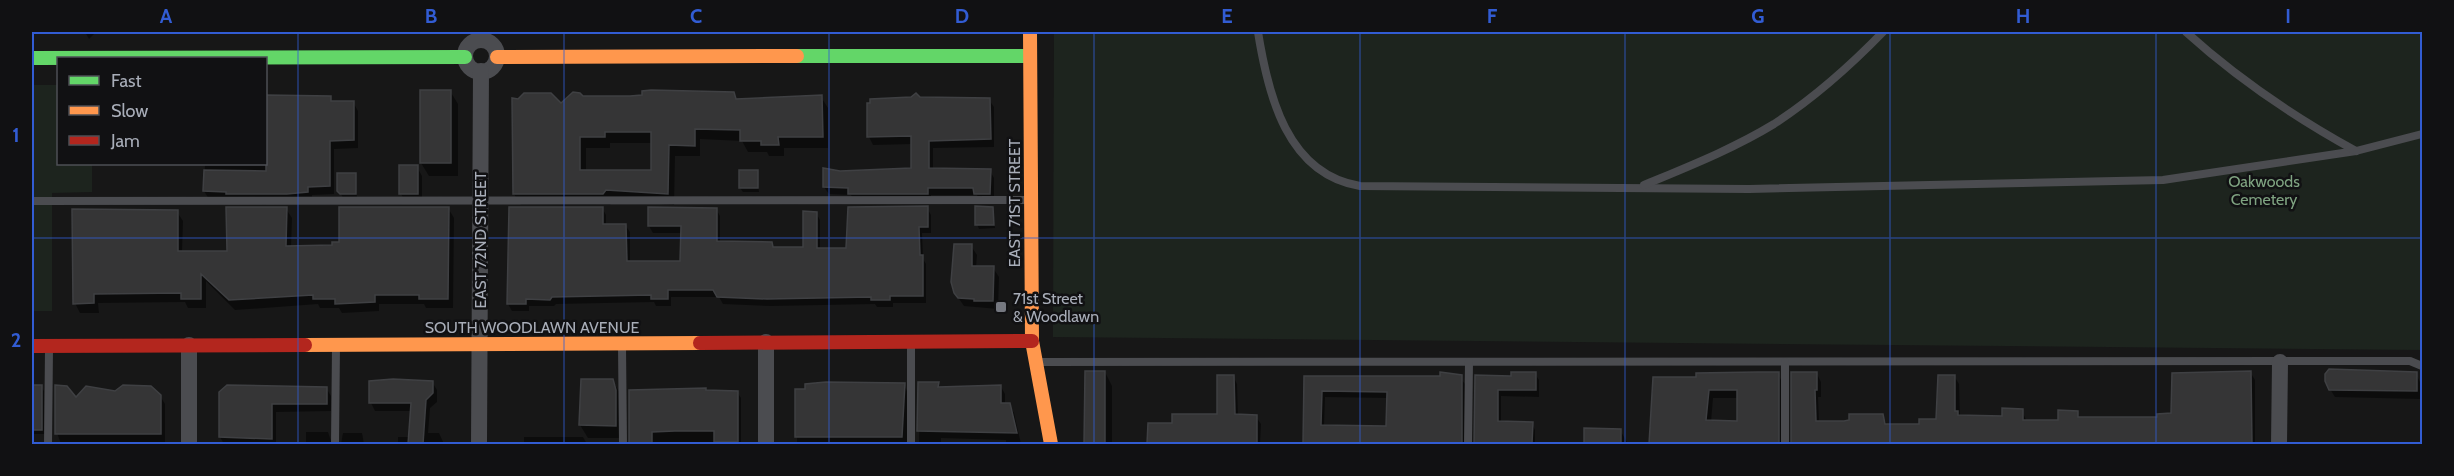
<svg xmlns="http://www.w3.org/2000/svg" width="2454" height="476" viewBox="0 0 2454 476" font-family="Cabin,sans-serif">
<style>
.green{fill:#1d241e}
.shadow{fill:#0007;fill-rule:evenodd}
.building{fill:#353536;stroke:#3f4043;stroke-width:1.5;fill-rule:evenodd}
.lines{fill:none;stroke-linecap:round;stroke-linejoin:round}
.lane{stroke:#4b4c50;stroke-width:8}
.street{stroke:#4b4c50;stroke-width:16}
.fast{stroke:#63d668;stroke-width:14}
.slow{stroke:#ff974d;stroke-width:14}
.jam{stroke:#b3261e;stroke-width:14}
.grid{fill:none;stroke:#325cd3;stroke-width:1.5;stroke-opacity:0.55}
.poi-dot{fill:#757880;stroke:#111113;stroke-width:2}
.labels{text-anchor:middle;stroke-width:5;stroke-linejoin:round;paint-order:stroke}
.park-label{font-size:16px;fill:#7fa381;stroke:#111113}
.street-label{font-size:16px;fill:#a8adb8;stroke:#111113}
.poi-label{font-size:16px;fill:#a8adb8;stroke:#111113;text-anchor:start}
.neatline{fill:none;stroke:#325cd3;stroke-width:2}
.grid-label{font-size:20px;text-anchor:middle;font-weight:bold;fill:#325cd3}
</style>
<rect width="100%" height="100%" fill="#171717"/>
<g class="green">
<path d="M1054 32H2422V350L1053 337Z"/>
<path d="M32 85H58V164H92V192L52 193V311H32Z"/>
</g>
<g class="shadow">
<path d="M85 32H96L89 39Z"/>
<path d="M450 91 458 104V176H429L421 163Z"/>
<path d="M733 94 737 100 821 97 828 108V148H784V156H769L767 152H748L742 141 700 139V156H675L674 205 613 201 610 205H521L514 194 561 105 582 97ZM610 143H652V172L586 171V148H610Z"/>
<path d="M266 97H330L333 102H353L358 111V148L334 149V194L312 195V200L209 199 204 191 205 164H266Z"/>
<path d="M920 98 989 100 994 107V147L933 148V170L990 171 994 178V201H980L977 195H931V201H854L851 195 829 194 824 187 840 172 913 169V144L873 145 869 137 868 104Z"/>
<path d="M417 167 422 176V203H406L401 194Z"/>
<path d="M757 172 759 192H743L740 188Z"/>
<path d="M355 174 357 198H343L339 190Z"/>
<path d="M448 208 454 218 453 308H426L424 304H379V311L342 313 339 308H320L318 304 235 310 206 281V308H188L185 302 98 303 99 313H80L75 303 177 212 183 221 182 252 229 253 286 209 292 218 291 248 334 246Z"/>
<path d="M602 208 606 215V225H625L630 232V262H681L682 233H653L649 226 650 208 716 209 720 216V243L772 244 774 248 804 249 816 213 820 220V249H848L927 208 931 215V233H922L923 259 926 264V303H893V307H877L875 304 771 306 723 304 719 297H671V306H656L654 302 556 304 554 306H529V311H512L508 304Z"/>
<path d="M993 208 995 228 979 229 977 224Z"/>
<path d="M971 246 977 255 976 267 993 268 999 277 998 309 964 306 955 293Z"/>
<path d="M1086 372H1105L1112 386V444H1086Z"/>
<path d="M2250 372 2255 380V444H1793V374H1817L1821 382V397H1818L1819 422 1844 423 1882 416 1887 424 1920 426 1937 420 1954 376 1959 384 1960 417H2003L2022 411 2027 422H2060L2077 412 2081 419H2159L2172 415Z"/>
<path d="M1441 374H1457L1465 384V444H1303L1306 377H1441ZM1325 397 1388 398 1387 427 1324 426Z"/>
<path d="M1535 374 1539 380V397L1501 396V423L1532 424 1535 430V444H1476L1477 377Z"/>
<path d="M1778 374 1782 382V444H1651L1654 379ZM1713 398H1739L1738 422H1711Z"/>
<path d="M2416 374 2420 382V399L2335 397 2330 389Z"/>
<path d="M1233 376 1237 384 1238 416 1256 417 1261 424 1260 444H1148L1149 424 1173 425 1219 416Z"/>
<path d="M612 380 620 393 623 438H588L580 425Z"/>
<path d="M432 382 437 390V402L430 408 428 433H439L444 444H398V437H410L412 411H375L371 403Z"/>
<path d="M920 383 938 384 940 388 1001 387 1005 394V405H1009L1014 413 1021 444H1006V440L941 438V444H919Z"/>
<path d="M904 385 908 393V444H797V391Z"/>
<path d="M32 386H41L44 391V434H32Z"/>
<path d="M326 388 331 396V411L276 412V444H224L220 437 221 393Z"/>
<path d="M630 391 737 392 741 398V444H631Z"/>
<path d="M116 393 160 396 165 404V444H143V442L61 444 57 433 76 400Z"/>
<path d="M1586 430H1620L1628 444H1586Z"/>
<path d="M306 432H328L332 444H306Z"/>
<path d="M343 433H362L364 444H341Z"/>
<path d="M524 437H583L587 444H524Z"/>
</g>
<g class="building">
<rect x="420" y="90" width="31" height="73"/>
<path d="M651 90 734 92 736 99 822 95 823 137H778L779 145H761V141H740V130L695 129V146L669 145 668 194 606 190 603 194H513L512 98 518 99 524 93H551L561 103 573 92 580 93 583 96H630L642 95V91ZM605 132H651V170H580V137H605Z"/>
<path d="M916 93 920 97 990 98 991 139 929 141V168L991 169 990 194H974L973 188H928V194H848V188L823 187V168L840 171 911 168V136L867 137V103H870V99L911 97Z"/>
<path d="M266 95 331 96V101H354V140L330 141V186L308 187V192L287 194H226V192L203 191 204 170 266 171Z"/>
<rect x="399" y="165" width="19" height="29"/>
<rect x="739" y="170" width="19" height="18"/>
<path d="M337 173H356V194H340L337 191Z"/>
<path d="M928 206V227H919L920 255H923V296H890V300H871V297L767 299 717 297 713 290H668V299H651V295L552 297 550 300 526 299V304H507L509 207H603V224H626L627 261H680L681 226H648V207L717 208V241L772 242 773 247H803V211L817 212V248H846L848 207Z"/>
<path d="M975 206 993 207 994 225H975Z"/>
<path d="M226 207H287L286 246 332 245V242H339V207H449L448 299H419V295H375V302L335 304V299H313V295L229 300 201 274V299H181V293L94 294V303L73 304 72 209 178 210V251H227Z"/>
<path d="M954 244H972V266H994L993 301H974V299L958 298 954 293 951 282Z"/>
<path d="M2329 369 2417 372V391L2329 390 2325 381V374Z"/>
<path d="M1085 371H1105V444H1084Z"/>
<path d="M2251 371 2252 444H1791V372H1817V390H1815L1816 421H1844L1849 420V414H1883L1885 424H1919V419H1936L1938 375H1955V411H1958V415L2002 416V408L2023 409V420H2058V410L2078 411V417H2157V414L2171 413 2172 373Z"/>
<path d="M1440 372 1462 375V444H1303L1304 376H1440ZM1322 391 1387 392 1386 426 1321 425Z"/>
<path d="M1511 372H1536V390H1498V421L1533 422 1532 444H1474L1475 375 1511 376Z"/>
<path d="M1758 372H1779V444H1649L1653 377H1696V373ZM1709 390H1737V421L1706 420Z"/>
<path d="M1217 375H1234L1235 414 1257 415V444H1147L1148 423H1172V414H1217Z"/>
<path d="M393 379 433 381V393L426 400 423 444H408L411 403H369V381Z"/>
<path d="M581 379H613L616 390V426L579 425Z"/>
<path d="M826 382 905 383 902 437H795V389H805V384Z"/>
<path d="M918 382H939L938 387 1001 385V403H1010L1017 433 917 431Z"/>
<rect x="32" y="385" width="10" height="45"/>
<path d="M55 385 67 386 76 397 86 386 115 391 123 385 151 386 161 395V434H55Z"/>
<path d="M227 385 327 387V404H272V439L219 437V392Z"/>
<path d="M706 388V390L738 391V442H714V431H675L652 432V444H629V390Z"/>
<path d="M1584 428 1621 429V444H1584Z"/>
</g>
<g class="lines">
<g class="lane">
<path d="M1258 32C1268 95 1287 174 1360 186L1749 189 2163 180 2356 151 2422 134"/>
<path d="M2186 32C2238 79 2294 117 2356 151"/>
<path d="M1644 185C1687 167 1733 149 1774 124 1814 98 1850 66 1883 32"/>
<path d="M32 201 1030 200"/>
<path d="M622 346 623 444"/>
<path d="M1038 362 2410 361 2422 366"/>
<path d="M48 444 49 349"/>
<path d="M335 444 336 346"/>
<path d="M911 444V342"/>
<path d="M1468 444 1469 362"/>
<path d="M1785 444V362"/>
</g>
<g class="street">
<circle cx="481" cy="56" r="16"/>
<path d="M189 444V345"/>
<path d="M479 444 481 71"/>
<path d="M766 444V342"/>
<path d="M2279 444 2280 362"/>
</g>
<g class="fast">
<path d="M797 56H1030"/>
<path d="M32 58 465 57"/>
</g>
<g class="slow">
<path d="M1030 32 1032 341 1051 444"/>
<path d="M497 57 797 56"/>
<path d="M305 345 700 343"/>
</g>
<g class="jam">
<path d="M700 343 1032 341"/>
<path d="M32 346 305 345"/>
</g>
</g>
<path class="grid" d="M298 32V444M564 32V444M829 32V444M1094 32V444M1360 32V444M1625 32V444M1890 32V444M2156 32V444M32 238H2422"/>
<rect class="poi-dot" x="995" y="301" width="12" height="12" rx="3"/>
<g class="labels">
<g class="park-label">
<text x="2264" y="187">Oakwoods<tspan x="2264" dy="18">Cemetery</tspan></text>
</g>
<g class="street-label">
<text transform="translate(1014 203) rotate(-90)" y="6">EAST 71ST STREET</text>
<text transform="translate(480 240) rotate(-90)" y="6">EAST 72ND STREET</text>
<text x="532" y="333">SOUTH WOODLAWN AVENUE</text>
</g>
<g class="poi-label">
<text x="1013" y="304">71st Street<tspan x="1013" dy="18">&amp; Woodlawn</tspan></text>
</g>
</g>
<rect width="2454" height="476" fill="none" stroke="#111113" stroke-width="66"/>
<rect x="57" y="57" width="210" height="108" fill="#111113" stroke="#4d4f55" stroke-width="1.5"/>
<rect x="69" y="76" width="30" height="9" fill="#63d668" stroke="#4d4f55" stroke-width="1.5"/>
<text x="111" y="87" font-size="18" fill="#a8adb8">Fast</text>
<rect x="69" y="106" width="30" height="9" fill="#ff974d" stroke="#4d4f55" stroke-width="1.5"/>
<text x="111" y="117" font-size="18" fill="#a8adb8">Slow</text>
<rect x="69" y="136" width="30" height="9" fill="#b3261e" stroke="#4d4f55" stroke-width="1.5"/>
<text x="111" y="147" font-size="18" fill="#a8adb8">Jam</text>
<rect x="33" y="33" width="2388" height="410" class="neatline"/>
<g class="grid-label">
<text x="166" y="23">A</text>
<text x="431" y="23">B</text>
<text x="696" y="23">C</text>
<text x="962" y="23">D</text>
<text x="1227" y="23">E</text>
<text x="1492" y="23">F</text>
<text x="1758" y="23">G</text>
<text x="2023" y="23">H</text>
<text x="2288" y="23">I</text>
<text x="16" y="142">1</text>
<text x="16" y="347">2</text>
</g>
</svg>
